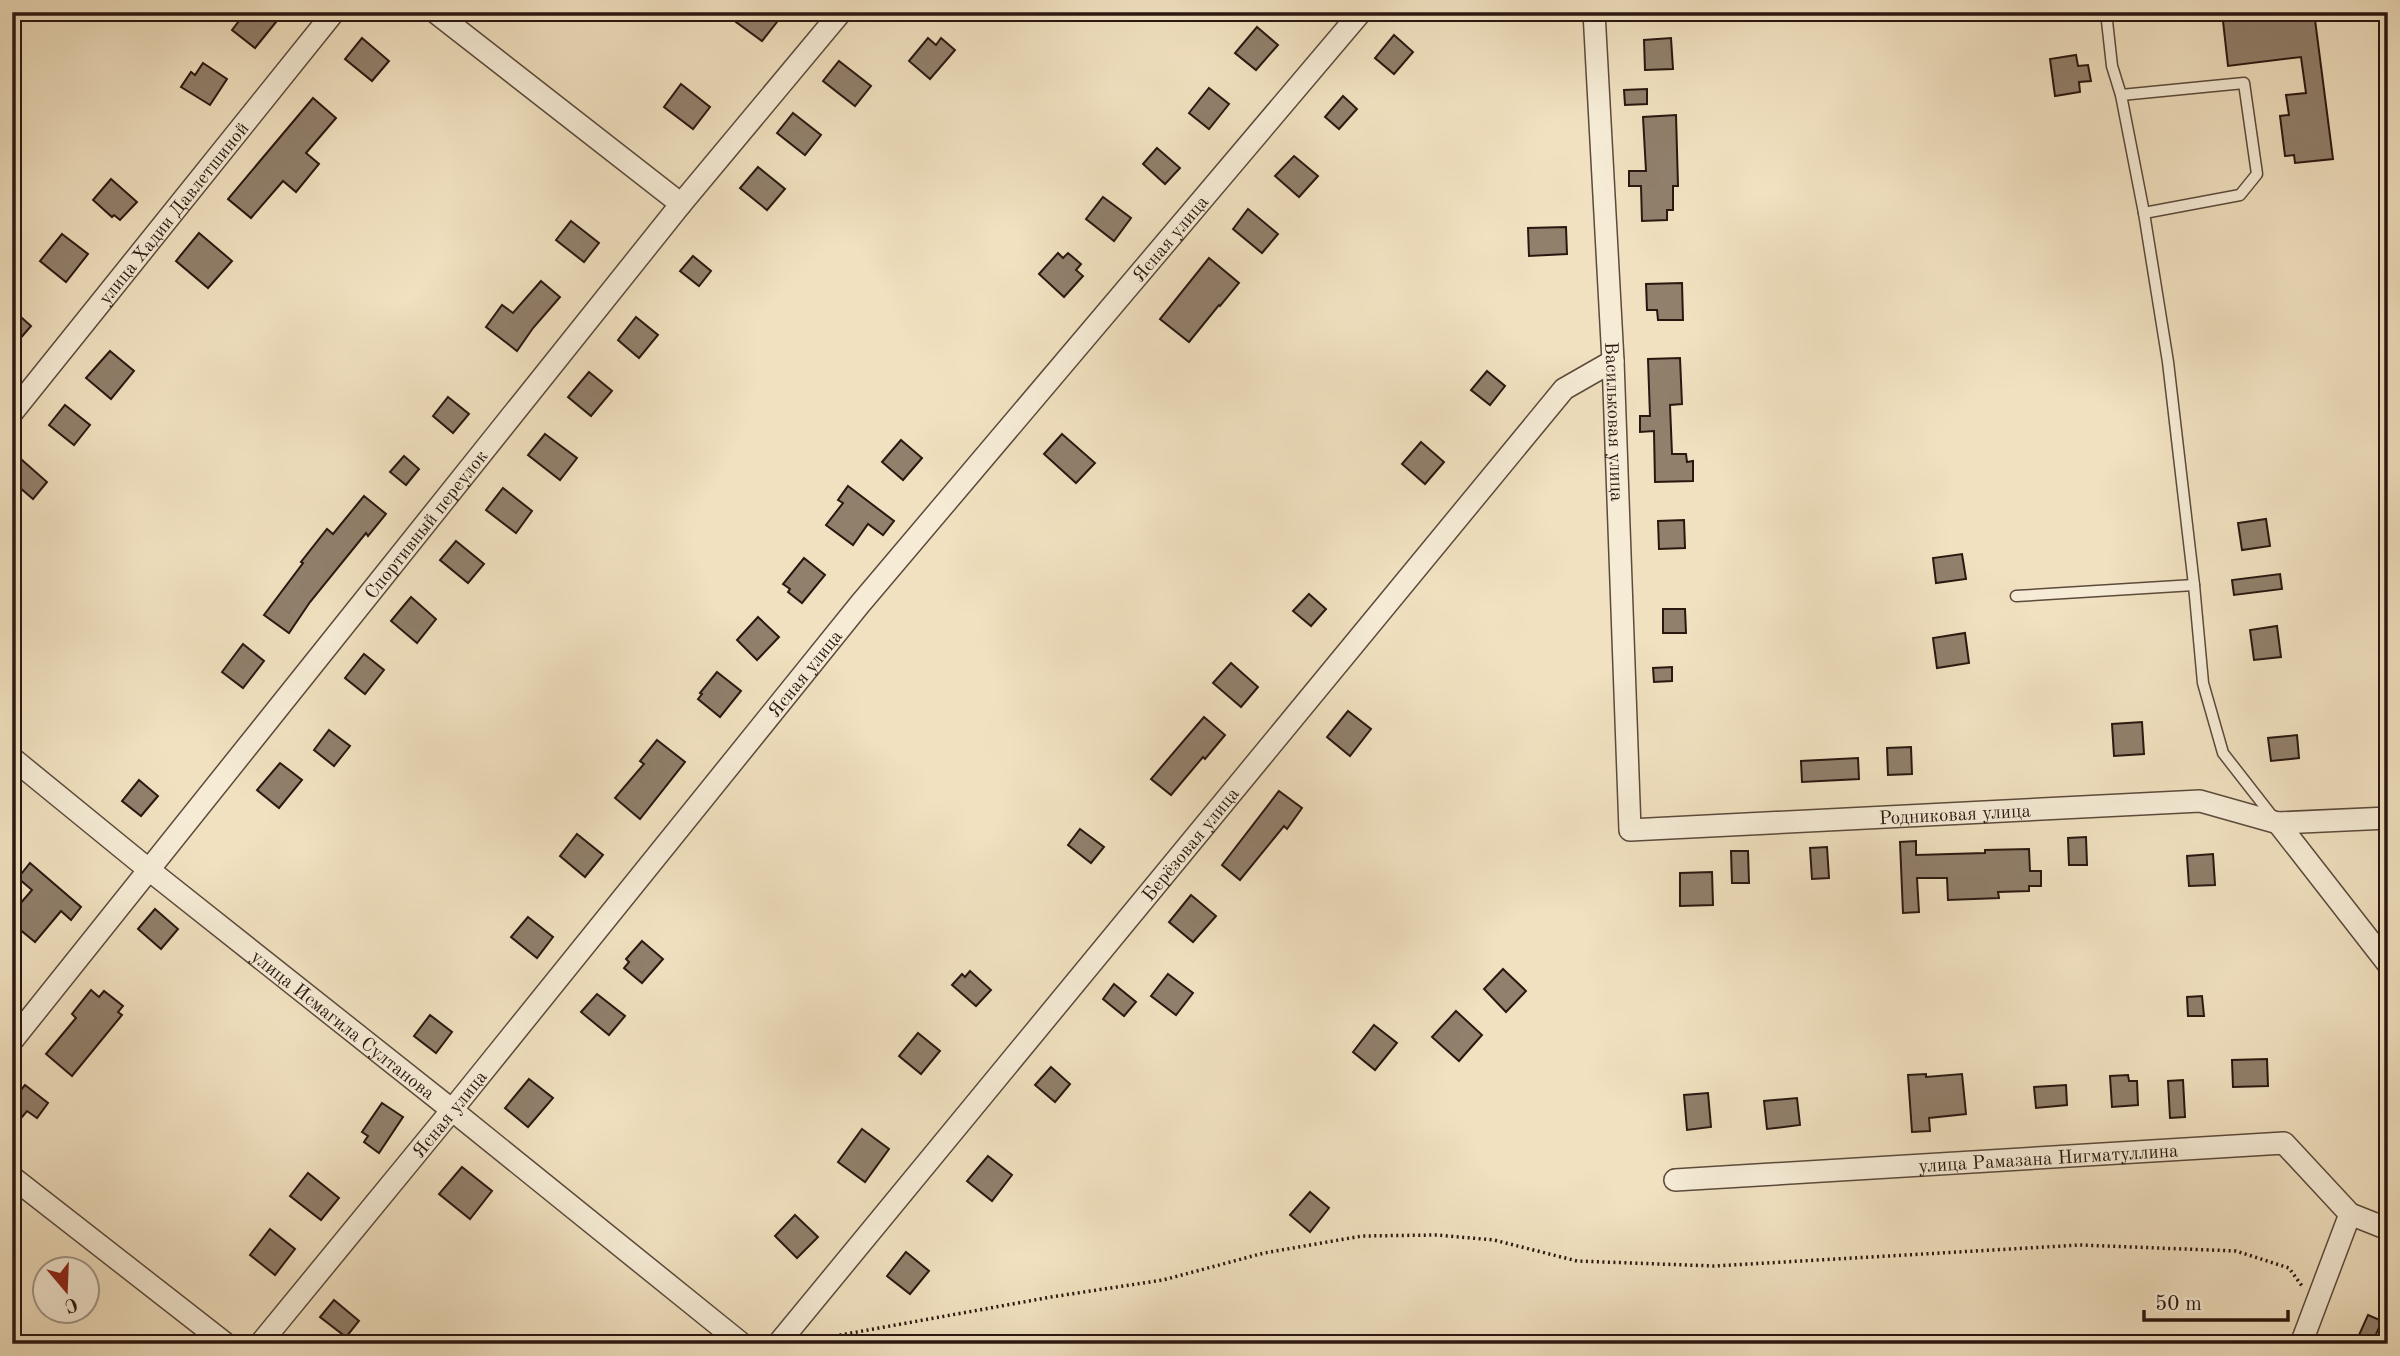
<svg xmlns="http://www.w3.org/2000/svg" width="2400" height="1356" viewBox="0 0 2400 1356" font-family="'Old Standard TT',serif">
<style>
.building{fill:#91806c;stroke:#2a1710;stroke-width:2}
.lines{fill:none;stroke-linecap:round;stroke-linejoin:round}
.service-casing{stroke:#5c4a3c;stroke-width:13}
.minor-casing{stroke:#5c4a3c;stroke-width:24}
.path{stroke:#2a1710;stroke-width:3.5;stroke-dasharray:2 3.5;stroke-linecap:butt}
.service{stroke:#f6ecd6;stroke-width:10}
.minor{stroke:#f6ecd6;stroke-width:21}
.labels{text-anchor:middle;stroke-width:7;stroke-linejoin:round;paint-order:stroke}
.street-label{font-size:19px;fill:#2a1710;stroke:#f6ecd6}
</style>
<rect width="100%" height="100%" fill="#f1e1c0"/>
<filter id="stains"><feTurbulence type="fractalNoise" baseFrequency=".00286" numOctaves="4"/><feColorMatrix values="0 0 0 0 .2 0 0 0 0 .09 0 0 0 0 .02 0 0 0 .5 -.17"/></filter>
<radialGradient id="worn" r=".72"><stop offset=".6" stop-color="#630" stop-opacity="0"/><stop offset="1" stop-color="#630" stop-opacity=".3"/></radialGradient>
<g class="building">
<path d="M246 12H265L276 22 255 48 232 30Z"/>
<path d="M744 12H765L777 22 762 41 736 22Z"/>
<path d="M2222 12H2314L2333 159 2295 163 2294 155 2285 156 2280 116 2289 115 2286 95 2306 93 2301 57 2228 66Z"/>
<path d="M1257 27 1278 45 1256 70 1235 53Z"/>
<path d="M1394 35 1413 52 1394 74 1375 58Z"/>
<path d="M362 38 389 61 372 81 345 59Z"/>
<path d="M928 38 936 45 941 38 955 50 930 79 909 61Z"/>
<path d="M1671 38 1673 69 1645 70 1644 40Z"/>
<path d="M2076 55 2078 66 2088 65 2091 81 2079 82 2080 92 2055 96 2050 59Z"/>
<path d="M839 61 871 86 855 106 823 81Z"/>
<path d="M203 63 227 79 210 105 181 87 191 72 195 75Z"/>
<path d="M681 84 710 107 693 129 664 107Z"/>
<path d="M1209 88 1229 104 1209 129 1189 113Z"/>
<path d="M1647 89V104L1625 105 1624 90Z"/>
<path d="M1343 96 1357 109 1339 129 1325 117Z"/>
<path d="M313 98 336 118 306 153 319 164 296 192 283 181 251 218 228 199Z"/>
<path d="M793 113 821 135 805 155 777 133Z"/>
<path d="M1676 115 1678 186H1673V210H1667V220L1642 221 1641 186H1629V171H1646L1643 117Z"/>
<path d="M1157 148 1180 168 1165 184 1143 164Z"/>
<path d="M1294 156 1318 176 1299 197 1275 176Z"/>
<path d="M758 167 785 189 767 210 740 188Z"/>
<path d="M111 179 137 202 120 220 114 215 112 217 93 200Z"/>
<path d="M1103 197 1131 218 1114 241 1086 219Z"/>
<path d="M1248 209 1278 234 1262 253 1233 229Z"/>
<path d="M571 221 599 243 584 262 556 240Z"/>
<path d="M1566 227 1567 254 1529 256 1528 228Z"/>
<path d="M199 233 232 261 208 288 176 261Z"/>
<path d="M62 234 88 254 66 282 40 261Z"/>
<path d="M1058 253 1063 258 1068 253 1081 264 1076 270 1083 276 1064 297 1039 274Z"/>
<path d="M693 256 711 271 699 286 680 271Z"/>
<path d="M1209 258 1239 283 1220 306 1219 305 1189 342 1160 319Z"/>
<path d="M541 281 560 297 533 328 517 351 486 327 502 305 513 313Z"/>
<path d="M1682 283 1683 320H1658L1657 310H1647L1646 284Z"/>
<path d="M12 309 31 326 12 348Z"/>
<path d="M636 317 658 335 639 358 618 340Z"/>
<path d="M110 351 134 371 111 399 86 378Z"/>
<path d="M1680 358 1682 404 1670 405 1672 454H1686L1687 462 1693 461V481L1655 482 1654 431 1640 432V416H1650L1648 359Z"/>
<path d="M1487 371 1505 386 1490 405 1471 390Z"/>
<path d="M589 372 612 391 591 416 568 397Z"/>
<path d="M448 397 469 414 453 433 433 416Z"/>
<path d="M65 405 90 425 74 445 49 425Z"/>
<path d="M545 434 577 458 560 480 528 455Z"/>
<path d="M1062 434 1095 463 1076 483 1044 454Z"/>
<path d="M901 440 922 458 903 480 882 462Z"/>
<path d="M1421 442 1444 462 1425 484 1402 464Z"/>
<path d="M404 456 419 469 406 485 390 472Z"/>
<path d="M22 460 47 482 33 499 12 481V471Z"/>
<path d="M848 486 894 521 883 535 868 524 853 545 826 525 843 503 838 500Z"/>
<path d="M503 488 532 511 516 533 486 510Z"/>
<path d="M364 496 386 514 368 536 366 533 310 602 289 633 264 615 303 563 301 562 327 529 333 534Z"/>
<path d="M2266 519 2270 546 2242 550 2238 523Z"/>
<path d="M1684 520 1685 548 1659 549 1658 521Z"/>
<path d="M456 541 484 564 468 583 440 560Z"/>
<path d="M1962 554 1966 579 1936 583 1933 558Z"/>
<path d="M804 558 825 575 802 603 788 592 790 589 783 584Z"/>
<path d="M2280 574 2282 589 2234 595 2232 580Z"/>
<path d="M1309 594 1326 609 1311 626 1293 611Z"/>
<path d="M411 597 436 619 417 643 391 621Z"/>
<path d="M1663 609H1685L1686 633H1663Z"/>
<path d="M758 617 779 637 757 660 737 640Z"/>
<path d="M2277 626 2281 657 2254 660 2250 630Z"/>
<path d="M1965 633 1969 663 1937 668 1933 638Z"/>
<path d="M243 644 264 661 243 688 222 672Z"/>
<path d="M364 654 384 670 365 694 345 678Z"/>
<path d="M1231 663 1258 687 1241 707 1213 683Z"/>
<path d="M1672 667V681L1654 682 1653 668Z"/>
<path d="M717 672 741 691 720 717 698 699 702 694 700 693Z"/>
<path d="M1348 711 1371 729 1350 756 1327 737Z"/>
<path d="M1204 717 1225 735 1205 759 1203 757 1171 795 1151 779Z"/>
<path d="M2142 722 2144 754 2114 756 2112 724Z"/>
<path d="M329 730 350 746 334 766 314 750Z"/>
<path d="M2297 735 2299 758 2271 761 2268 738Z"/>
<path d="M657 740 685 762 640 819 615 798 644 764 640 761Z"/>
<path d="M1911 747 1912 774 1888 775 1887 748Z"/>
<path d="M1858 758 1859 779 1802 782 1801 761Z"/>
<path d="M280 763 302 780 279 808 257 790Z"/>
<path d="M139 780 158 796 141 816 122 801Z"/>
<path d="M1279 791 1302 808 1287 829 1284 826 1240 880 1222 865Z"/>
<path d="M1080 829 1104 847 1091 863 1068 845Z"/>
<path d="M577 834 603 855 585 877 560 856Z"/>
<path d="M2086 837 2087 865H2069L2068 838Z"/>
<path d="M1916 841V855L1985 853V850L2029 849 2030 871H2041V886H2029V891L1998 892 1999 898 1948 900 1947 878H1917L1919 912 1903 913 1900 842Z"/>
<path d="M1827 847 1829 878 1812 879 1810 848Z"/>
<path d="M1731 851H1748L1749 883H1732Z"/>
<path d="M2213 854 2215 885 2189 886 2187 856Z"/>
<path d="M30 863 81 907 71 920 61 911 35 942 12 923V913L32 890 18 878Z"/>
<path d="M1712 872 1713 905 1680 906V873Z"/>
<path d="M1191 895 1216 916 1193 942 1169 922Z"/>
<path d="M155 909 178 929 161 949 138 929Z"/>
<path d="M528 917 553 937 537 958 511 937Z"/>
<path d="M642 941 663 959 642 983 624 968 629 962 626 959Z"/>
<path d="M1503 969 1526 991 1506 1012 1484 989Z"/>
<path d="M970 971 991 990 976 1006 952 985 962 974 965 977Z"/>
<path d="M1168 974 1193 993 1176 1015 1151 996Z"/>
<path d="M1114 984 1136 1002 1124 1016 1103 999Z"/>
<path d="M91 990 99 997 104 991 123 1006 118 1012 122 1015 72 1076 46 1054 76 1018 72 1014Z"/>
<path d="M597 994 625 1016 609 1035 581 1012Z"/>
<path d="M2202 996 2204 1016H2188L2187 997Z"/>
<path d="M1456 1011 1482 1035 1459 1061 1432 1037Z"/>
<path d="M430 1015 452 1032 436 1053 414 1036Z"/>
<path d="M1374 1025 1397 1043 1375 1070 1353 1052Z"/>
<path d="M918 1033 940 1051 921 1074 899 1056Z"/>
<path d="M2267 1059 2268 1086 2233 1087 2232 1060Z"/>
<path d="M1051 1067 1070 1084 1055 1102 1035 1085Z"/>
<path d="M1926 1074V1077L1962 1074 1966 1114 1929 1118 1930 1131 1912 1132 1908 1075Z"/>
<path d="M2128 1075 2129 1081H2137L2138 1105 2112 1107 2110 1076Z"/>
<path d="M529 1079 553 1098 528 1127 505 1108Z"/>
<path d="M2183 1080 2185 1117 2170 1118 2168 1081Z"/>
<path d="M25 1085 48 1103 37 1118 27 1111 12 1129V1101Z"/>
<path d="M2066 1085 2067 1105 2036 1108 2034 1087Z"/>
<path d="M1708 1093 1711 1127 1687 1130 1684 1095Z"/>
<path d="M1797 1098 1800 1125 1767 1129 1764 1101Z"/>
<path d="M382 1103 403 1117 379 1153 364 1142 368 1136 362 1132Z"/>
<path d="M862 1129 889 1149 865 1182 838 1162Z"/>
<path d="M988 1156 1012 1175 992 1201 967 1181Z"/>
<path d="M462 1167 492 1191 470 1219 439 1194Z"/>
<path d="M308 1173 339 1198 321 1220 290 1196Z"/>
<path d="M1310 1192 1329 1208 1310 1232 1290 1215Z"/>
<path d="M795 1215 818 1237 797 1258 775 1236Z"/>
<path d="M270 1229 295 1249 275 1275 250 1255Z"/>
<path d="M906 1252 929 1271 910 1294 887 1276Z"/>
<path d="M334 1300 359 1321 346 1337 320 1317Z"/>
<path d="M2368 1315 2382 1321 2373 1341 2359 1335Z"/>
</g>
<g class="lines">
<defs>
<g id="service">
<path d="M2106 12 2112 66 2121 95 2144 213 2168 362 2194 585 2203 683 2223 753 2276 821"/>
<path d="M2121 95 2244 83 2257 174 2240 195 2144 213"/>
<path d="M2016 596 2194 585"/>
</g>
<g id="minor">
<path d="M435 12 681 204"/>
<path id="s1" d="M1594 12 1613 361 1630 830 2200 801 2278 823 2388 818"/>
<path id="s2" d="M12 413 334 12"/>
<path id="s3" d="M12 758 148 869 452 1110 742 1344"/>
<path d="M2278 823 2388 964"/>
<path id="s4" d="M12 1041 681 204 841 12"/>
<path d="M12 1177 226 1344"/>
<path id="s5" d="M1675 1180 2284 1143 2350 1214 2388 1229"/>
<path id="s6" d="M260 1344 452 1110 860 604 1361 12"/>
<path id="s7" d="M778 1344 1564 389 1613 361"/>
<path d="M2301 1344 2350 1214"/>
</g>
</defs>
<use href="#service" class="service-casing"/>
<use href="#minor" class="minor-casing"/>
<path class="path" d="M807 1341 1051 1297 1163 1280 1264 1253 1362 1236 1437 1235 1494 1240 1577 1261 1714 1266 2080 1245 2236 1251 2289 1268 2302 1286"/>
<use href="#service" class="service"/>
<use href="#minor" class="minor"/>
</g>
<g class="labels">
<g class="street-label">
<text dy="7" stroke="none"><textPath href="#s2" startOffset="257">улица Хадии Давлетшиной</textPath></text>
<text dy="7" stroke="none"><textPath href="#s6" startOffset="1432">Ясная улица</textPath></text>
<text dy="7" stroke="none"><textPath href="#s1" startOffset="410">Васильковая улица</textPath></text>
<text dy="7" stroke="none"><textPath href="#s4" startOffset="662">Спортивный переулок</textPath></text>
<text dy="7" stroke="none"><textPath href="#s6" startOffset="864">Ясная улица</textPath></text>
<text dy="7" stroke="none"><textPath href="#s1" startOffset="1144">Родниковая улица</textPath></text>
<text dy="7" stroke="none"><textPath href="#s7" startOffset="648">Берёзовая улица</textPath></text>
<text dy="7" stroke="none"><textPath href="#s3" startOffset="425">улица Исмагила Султанова</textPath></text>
<text dy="7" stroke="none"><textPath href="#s6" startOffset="298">Ясная улица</textPath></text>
<text dy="7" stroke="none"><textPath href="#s5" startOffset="374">улица Рамазана Нигматуллина</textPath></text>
</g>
</g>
<rect width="2400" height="1356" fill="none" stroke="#f1e1c0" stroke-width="42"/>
<rect x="14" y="14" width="2372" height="1328" fill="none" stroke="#2a1710" stroke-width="3.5"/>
<rect x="21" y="21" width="2358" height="1314" fill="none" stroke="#2a1710" stroke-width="2"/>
<g transform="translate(66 1290) rotate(161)"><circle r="33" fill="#f6ecd6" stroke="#a49787" stroke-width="2"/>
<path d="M0-5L12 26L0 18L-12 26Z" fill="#8f2418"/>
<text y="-10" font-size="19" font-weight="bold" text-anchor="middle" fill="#2a1710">С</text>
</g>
<path d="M2144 1310v10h144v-10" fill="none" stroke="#2a1710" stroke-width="3.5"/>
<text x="2155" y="1310" font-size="21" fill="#2a1710" stroke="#f6ecd6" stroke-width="5" paint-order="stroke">50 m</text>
<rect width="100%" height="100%" filter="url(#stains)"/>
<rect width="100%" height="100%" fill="url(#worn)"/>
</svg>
